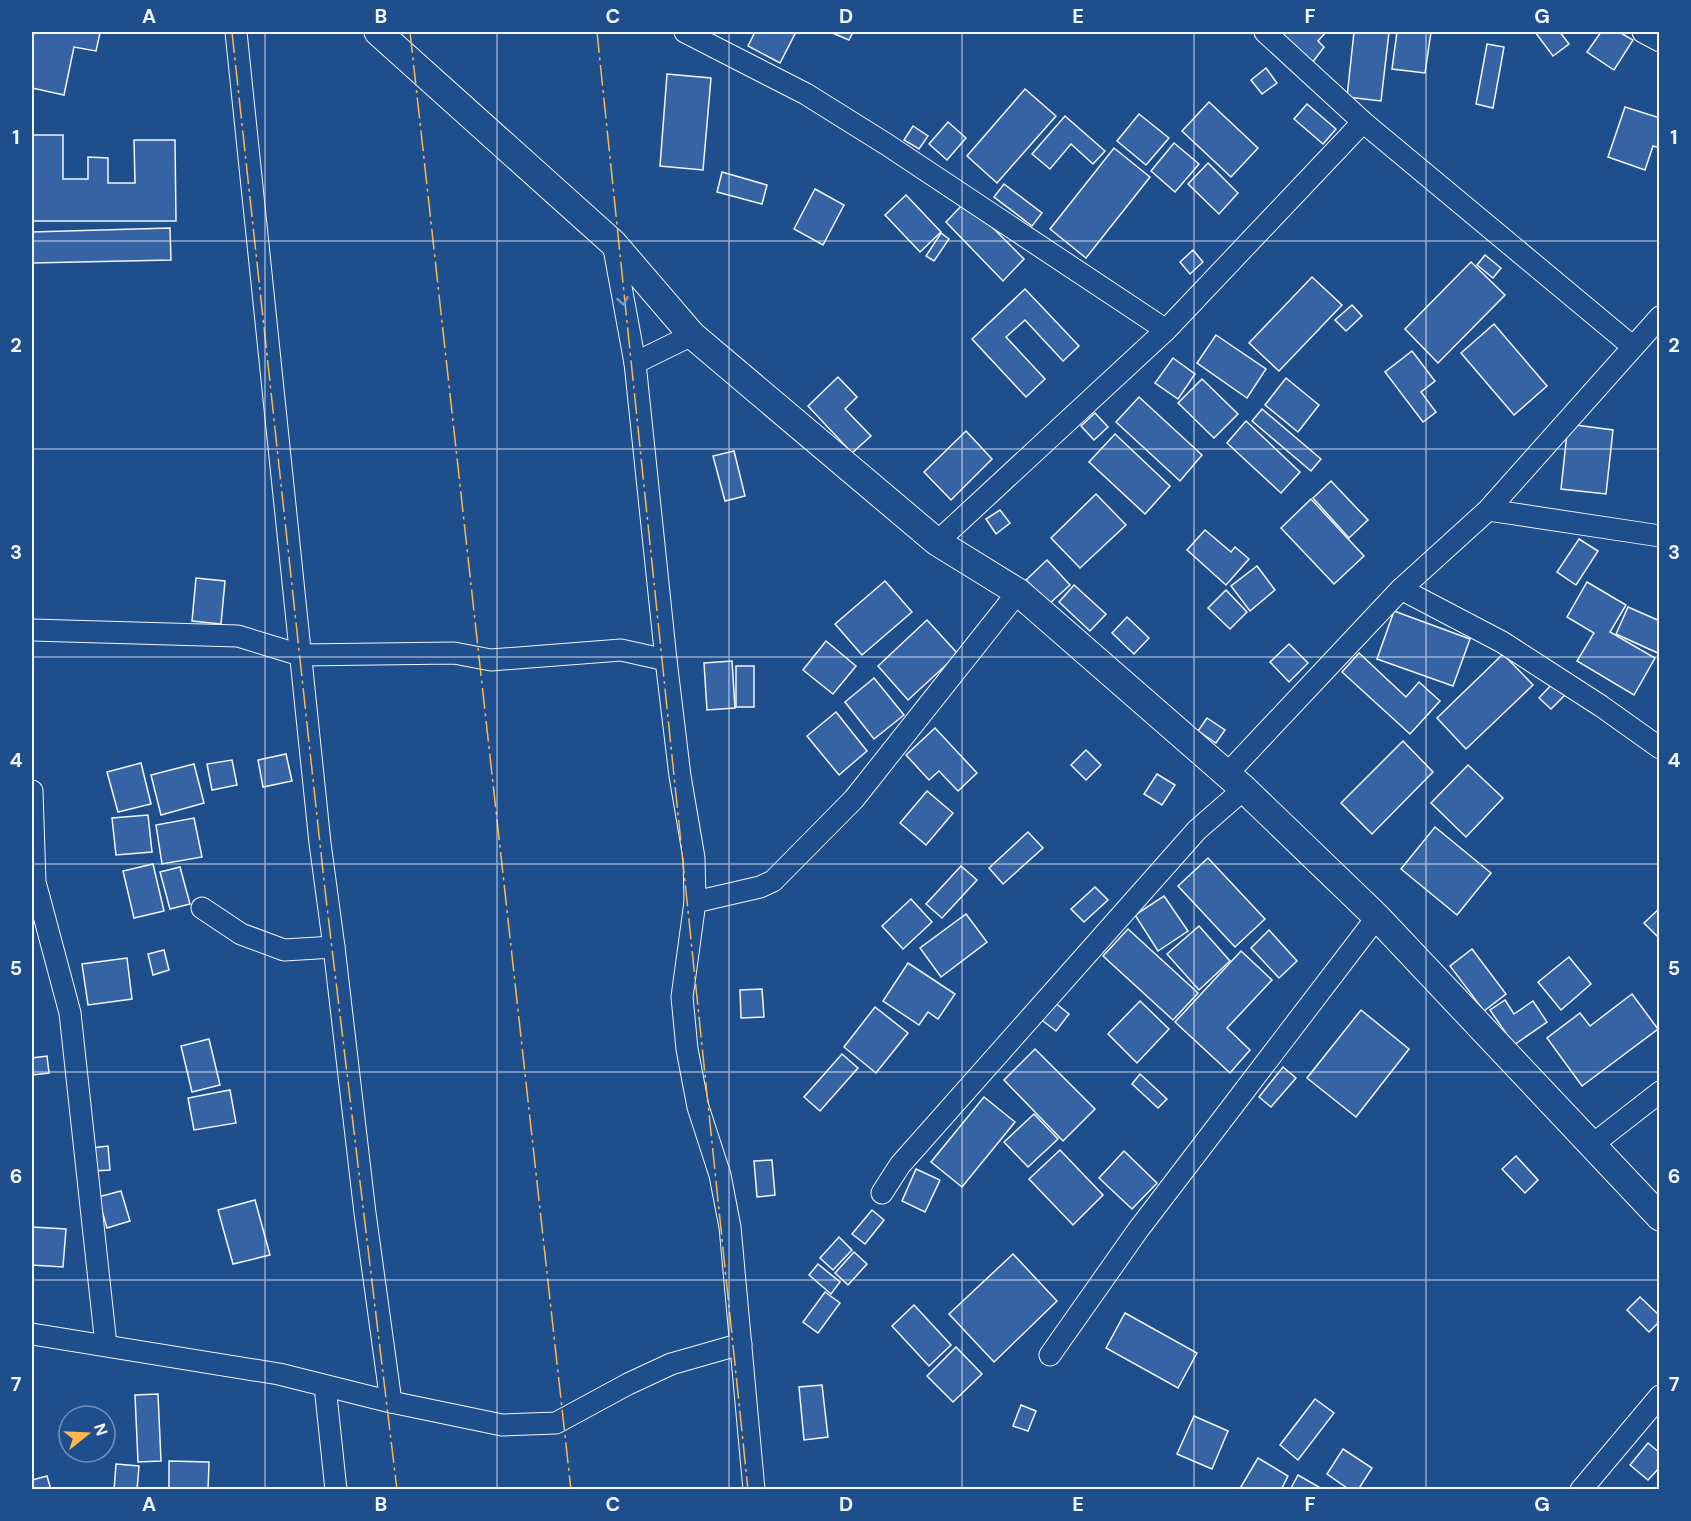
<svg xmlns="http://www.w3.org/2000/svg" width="1691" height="1521" viewBox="0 0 1691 1521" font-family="'DM Sans',sans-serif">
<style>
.building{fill:#3563a3;stroke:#f2f6ff;stroke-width:1.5}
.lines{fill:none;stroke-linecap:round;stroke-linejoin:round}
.minor-casing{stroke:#f2f6ff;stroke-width:23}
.tertiary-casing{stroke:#f2f6ff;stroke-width:29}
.minor{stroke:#1f4e8c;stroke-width:21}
.tertiary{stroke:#1f4e8c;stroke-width:27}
.power{stroke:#ffb74d;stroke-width:1.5;stroke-dasharray:21 4.5 3 4.5;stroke-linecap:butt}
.oneway{stroke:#7e9ac0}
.grid{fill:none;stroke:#f2f6ff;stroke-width:1.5;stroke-opacity:0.55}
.neatline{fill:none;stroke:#f2f6ff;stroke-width:2}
.grid-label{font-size:20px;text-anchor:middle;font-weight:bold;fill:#f2f6ff}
</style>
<rect width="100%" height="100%" fill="#1f4e8c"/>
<g class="building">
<path d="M34 32 100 33 96 51 74 47 64 95 32 88V41Z"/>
<path d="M755 32H796L780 63 748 46Z"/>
<path d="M830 32H853L849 40Z"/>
<path d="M1279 32H1326L1318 41 1324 47 1309 67Z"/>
<path d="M1354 32H1389L1381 101 1347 97Z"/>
<path d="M1397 32H1431L1425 73 1392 69Z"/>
<path d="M1535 32H1560L1569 44 1553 56Z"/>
<path d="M1601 32H1619L1633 40 1614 70 1587 52Z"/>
<path d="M1487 44 1504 47 1493 108 1476 104Z"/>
<path d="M1266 68 1277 83 1262 94 1251 80Z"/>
<path d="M667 74 711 78 703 170 660 166Z"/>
<path d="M1025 89 1056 116 997 183 967 156Z"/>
<path d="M1209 102 1258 148 1231 177 1182 131Z"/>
<path d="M1307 104 1336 129 1323 144 1294 119Z"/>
<path d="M1625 107 1660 118V148L1653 146 1645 170 1608 157Z"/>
<path d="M1139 114 1169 138 1146 165 1117 141Z"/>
<path d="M1065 116 1105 151 1093 164 1071 144 1050 169 1032 154Z"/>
<path d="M948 122 966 138 947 160 929 144Z"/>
<path d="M913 126 928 136 919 149 904 140Z"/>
<path d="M32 135H63V179H88V157L108 158V183H135L134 140H175L176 221H32Z"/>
<path d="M1174 143 1199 164 1175 192 1151 171Z"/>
<path d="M1114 148 1150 177 1086 258 1050 229Z"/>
<path d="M1208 163 1238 193 1219 214 1188 184Z"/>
<path d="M722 172 767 185 762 204 717 192Z"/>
<path d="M1004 184 1042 213 1032 226 994 197Z"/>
<path d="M815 189 844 205 823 245 794 229Z"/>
<path d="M906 195 941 232 920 252 885 215Z"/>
<path d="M966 201 1024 259 1003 281 946 222Z"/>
<path d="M170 228 171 260 32 263V232Z"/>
<path d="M941 233 949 239 934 261 926 256Z"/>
<path d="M1193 250 1203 262 1190 274 1180 262Z"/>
<path d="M1485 255 1501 268 1493 278 1477 265Z"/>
<path d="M1471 262 1505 295 1438 363 1405 329Z"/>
<path d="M1312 277 1342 305 1279 371 1249 343Z"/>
<path d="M1025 289 1079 346 1063 361 1025 320 1006 337 1045 379 1026 397 972 339Z"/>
<path d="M1352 305 1362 316 1346 331 1335 320Z"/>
<path d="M1494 324 1547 386 1514 415 1461 353Z"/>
<path d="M1216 335 1266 369 1247 398 1197 363Z"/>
<path d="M1412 351 1435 381 1421 392 1436 412 1423 422 1385 372Z"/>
<path d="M1173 358 1195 374 1178 399 1155 383Z"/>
<path d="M838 377 857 397 845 409 871 436 852 453 808 406Z"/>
<path d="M1286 378 1319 405 1298 432 1265 405Z"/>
<path d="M1202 379 1238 414 1214 438 1178 403Z"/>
<path d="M1139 397 1202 455 1180 481 1116 422Z"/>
<path d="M1262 409 1321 459 1311 471 1252 421Z"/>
<path d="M1095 413 1108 427 1094 440 1081 426Z"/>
<path d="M1246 421 1300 472 1281 493 1227 443Z"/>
<path d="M1568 424 1613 430 1606 494 1561 489Z"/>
<path d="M966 431 992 459 951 500 924 472Z"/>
<path d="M1115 434 1170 486 1145 514 1089 462Z"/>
<path d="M734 451 745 496 725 501 713 456Z"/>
<path d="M1331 481 1368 520 1349 538 1313 498Z"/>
<path d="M1096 494 1126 525 1080 568 1051 538Z"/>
<path d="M1311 499 1364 556 1334 584 1281 528Z"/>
<path d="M1000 510 1010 523 996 534 986 519Z"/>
<path d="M1205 530 1231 552 1235 547 1249 559 1226 585 1187 550Z"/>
<path d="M1579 539 1598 551 1576 585 1557 572Z"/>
<path d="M1047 560 1070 585 1049 604 1026 580Z"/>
<path d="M1257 566 1275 590 1250 611 1231 586Z"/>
<path d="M196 578 225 581 221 624 192 621Z"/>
<path d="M885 581 912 612 862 655 835 624Z"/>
<path d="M1587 582 1626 605 1610 632 1655 658 1634 695 1577 661 1594 633 1567 617Z"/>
<path d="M1074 585 1106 614 1090 631 1059 602Z"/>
<path d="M1226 590 1247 612 1230 629 1208 608Z"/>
<path d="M1628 607 1660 621V654L1616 634Z"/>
<path d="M1394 611 1470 639 1453 686 1377 659Z"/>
<path d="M1127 617 1149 638 1134 654 1112 633Z"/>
<path d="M927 620 958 654 908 700 878 666Z"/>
<path d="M826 641 856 666 833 694 803 670Z"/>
<path d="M1289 644 1308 663 1289 682 1270 662Z"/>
<path d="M1359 653 1406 697 1419 682 1440 701 1410 734 1342 672Z"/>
<path d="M1503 654 1533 685 1466 749 1437 718Z"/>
<path d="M732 661 735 708 707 710 704 663Z"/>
<rect x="736" y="666" width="18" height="41"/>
<path d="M874 678 904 715 874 739 845 702Z"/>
<path d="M1554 682 1567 693 1551 709 1539 698Z"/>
<path d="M836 712 867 751 839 775 807 736Z"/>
<path d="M1207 718 1225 730 1216 743 1198 731Z"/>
<path d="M935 728 977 773 958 791 939 771 929 780 906 755Z"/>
<path d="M1403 741 1433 772 1372 834 1341 803Z"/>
<path d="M1086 750 1101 765 1086 780 1071 765Z"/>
<path d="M286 754 292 781 263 787 258 760Z"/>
<path d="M232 760 237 785 212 790 207 764Z"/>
<path d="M141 763 151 804 118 812 107 772Z"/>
<path d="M194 764 204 803 161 815 151 775Z"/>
<path d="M1468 765 1503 798 1466 837 1431 803Z"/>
<path d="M1157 774 1175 785 1162 805 1144 794Z"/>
<path d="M927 791 953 813 926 845 900 823Z"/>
<path d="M148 815 152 852 116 855 112 818Z"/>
<path d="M194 818 202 857 162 864 156 825Z"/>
<path d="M1435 827 1491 873 1457 915 1401 869Z"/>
<path d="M1028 832 1043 848 1003 884 989 868Z"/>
<path d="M1208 858 1265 919 1235 947 1178 886Z"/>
<path d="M153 864 164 911 134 918 123 871Z"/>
<path d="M961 866 977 880 942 918 926 904Z"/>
<path d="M180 867 190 904 170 909 160 872Z"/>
<path d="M1095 887 1108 900 1084 922 1071 909Z"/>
<path d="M1164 896 1188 931 1158 951 1135 915Z"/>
<path d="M911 899 932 922 903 949 882 926Z"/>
<path d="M1660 908V939L1644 923Z"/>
<path d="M966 914 987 942 941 977 920 948Z"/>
<path d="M1199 926 1230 961 1199 990 1167 954Z"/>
<path d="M1128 929 1198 993 1173 1020 1103 956Z"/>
<path d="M1269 930 1297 961 1279 978 1251 948Z"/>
<path d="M1472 949 1506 994 1484 1011 1450 966Z"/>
<path d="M164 950 169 970 153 975 148 954Z"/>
<path d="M1241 951 1272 980 1227 1028 1250 1050 1230 1073 1175 1022Z"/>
<path d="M1569 957 1591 984 1561 1010 1538 982Z"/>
<path d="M127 958 132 999 88 1005 82 964Z"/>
<path d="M908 963 955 994 938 1019 928 1012 919 1025 883 1001Z"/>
<path d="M762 989 764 1017 741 1018 740 990Z"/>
<path d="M1632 994 1658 1029 1582 1086 1547 1038 1580 1013 1590 1026Z"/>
<path d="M1505 1000 1514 1014 1533 1001 1547 1022 1514 1045 1490 1010Z"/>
<path d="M1053 1001 1069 1014 1056 1031 1039 1018Z"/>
<path d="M1140 1001 1169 1029 1137 1063 1108 1034Z"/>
<path d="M875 1007 908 1033 876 1073 844 1047Z"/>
<path d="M1361 1010 1409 1049 1356 1117 1307 1078Z"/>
<path d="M209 1039 220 1085 192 1092 181 1046Z"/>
<path d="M1035 1049 1095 1109 1063 1141 1004 1080Z"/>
<path d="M842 1054 858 1068 820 1111 804 1097Z"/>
<path d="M47 1056 49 1073 32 1075V1058Z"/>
<path d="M1283 1067 1296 1078 1271 1107 1259 1097Z"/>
<path d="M1140 1074 1167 1099 1158 1108 1132 1084Z"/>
<path d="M230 1090 236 1123 194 1130 188 1098Z"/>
<path d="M984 1097 1015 1122 962 1187 931 1162Z"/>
<path d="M1034 1114 1058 1139 1028 1167 1004 1142Z"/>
<path d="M108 1146 110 1170 93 1171 91 1148Z"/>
<path d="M1060 1150 1103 1195 1073 1225 1029 1179Z"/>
<path d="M1124 1151 1157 1183 1132 1209 1099 1178Z"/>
<path d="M1516 1156 1538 1180 1525 1193 1502 1169Z"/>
<path d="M772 1160 775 1195 757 1197 754 1161Z"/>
<path d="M916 1169 940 1180 925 1212 902 1201Z"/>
<path d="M121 1191 130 1221 107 1228 98 1197Z"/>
<path d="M255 1200 270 1255 233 1264 218 1210Z"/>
<path d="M872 1210 884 1220 865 1244 852 1234Z"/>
<path d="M32 1227 66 1229 63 1267 32 1265Z"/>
<path d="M839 1237 852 1250 833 1270 820 1258Z"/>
<path d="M854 1252 867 1264 848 1285 835 1273Z"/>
<path d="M1013 1254 1057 1301 994 1362 949 1314Z"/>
<path d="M818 1264 840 1282 831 1294 809 1275Z"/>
<path d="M825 1292 840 1303 818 1333 803 1322Z"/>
<path d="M1640 1297 1660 1316V1321L1649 1332 1627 1310Z"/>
<path d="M914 1305 951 1345 929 1366 892 1326Z"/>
<path d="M1125 1313 1197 1353 1178 1388 1106 1348Z"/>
<path d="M956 1347 982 1374 953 1402 927 1376Z"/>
<path d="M822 1385 828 1437 804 1440 799 1387Z"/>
<path d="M158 1394 161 1461 138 1462 135 1395Z"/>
<path d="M1315 1399 1334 1413 1298 1460 1280 1445Z"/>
<path d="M1021 1405 1036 1411 1028 1431 1013 1426Z"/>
<path d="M1194 1416 1228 1431 1212 1469 1177 1454Z"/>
<path d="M1648 1443 1660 1453V1467L1648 1480 1630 1465Z"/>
<path d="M1343 1449 1372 1468 1358 1490H1350L1327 1474Z"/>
<path d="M1258 1458 1288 1476 1281 1490H1239Z"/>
<path d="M169 1461 209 1462 208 1490H169Z"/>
<path d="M116 1464 139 1466 137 1490H114Z"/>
<path d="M1298 1475 1324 1490H1290Z"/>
<path d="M47 1476 51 1490H32V1480Z"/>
</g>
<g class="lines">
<defs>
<g id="minor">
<path d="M236 32 320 843 334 947 365 1213 391 1402"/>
<path d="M685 32 806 94 886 144 1166 330"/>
<path d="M1265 32 1363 122 1632 346"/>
<path d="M1643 32 1660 41"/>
<path d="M613 243 635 363 666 660 680 776 694 858 695 902 682 997 687 1049 698 1107 720 1175 730 1227 754 1490"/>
<path d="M635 363 692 335"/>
<path d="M1488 510 1660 536"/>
<path d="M937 542 1166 330 1363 122"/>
<path d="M1401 589 1502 642 1601 706 1660 748"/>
<path d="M32 630 238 636 300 655 454 653 491 660 621 650 666 660"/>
<path d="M1227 774 1401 589 1488 510 1660 317"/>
<path d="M32 791 35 882 70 1013 106 1345"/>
<path d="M695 902 760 887 773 881 854 799 1018 592"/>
<path d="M202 908 241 934 284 950 334 947"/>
<path d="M1592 1145 1660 1092"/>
<path d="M882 1193 900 1165 1197 830 1244 789"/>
<path d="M32 1334 279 1374 391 1402 502 1425 556 1423 628 1384 671 1364 741 1344"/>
<path d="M1050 1355 1138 1230 1377 917"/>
<path d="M325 1386 336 1490"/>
<path d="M1581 1490 1660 1396"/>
</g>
<path id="tertiary" d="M378 32 613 243 692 335 937 542 1018 592 1244 789 1377 917 1660 1217"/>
</defs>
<use href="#minor" class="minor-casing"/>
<use href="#tertiary" class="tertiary-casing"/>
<use href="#minor" class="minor"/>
<use href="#tertiary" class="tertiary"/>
<g class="power">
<path d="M232 32 325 890 397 1490"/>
<path d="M410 32 571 1490"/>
<path d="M597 32 748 1490"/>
</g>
</g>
<defs><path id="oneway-chevron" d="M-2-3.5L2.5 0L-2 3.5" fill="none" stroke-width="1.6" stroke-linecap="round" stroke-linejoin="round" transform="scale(1.5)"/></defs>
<use class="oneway" href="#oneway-chevron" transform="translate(623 301) rotate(80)"/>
<path class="grid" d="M265 32V1490M497 32V1490M729 32V1490M962 32V1490M1194 32V1490M1426 32V1490M32 241H1660M32 449H1660M32 657H1660M32 864H1660M32 1072H1660M32 1280H1660"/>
<rect width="1691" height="1521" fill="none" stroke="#1f4e8c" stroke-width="66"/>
<g transform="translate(87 1434) rotate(72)"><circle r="28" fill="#1f4e8c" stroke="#7391ba" stroke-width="1.5"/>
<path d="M0-4.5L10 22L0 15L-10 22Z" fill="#ffb74d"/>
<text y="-9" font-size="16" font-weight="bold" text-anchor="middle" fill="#f2f6ff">N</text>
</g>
<rect x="33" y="33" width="1625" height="1455" class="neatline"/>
<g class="grid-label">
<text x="149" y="23">A</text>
<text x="381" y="23">B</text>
<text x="613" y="23">C</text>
<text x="846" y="23">D</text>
<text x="1078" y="23">E</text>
<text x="1310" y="23">F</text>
<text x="1542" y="23">G</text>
<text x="16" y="144">1</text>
<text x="1674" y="144">1</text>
<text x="16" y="352">2</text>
<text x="1674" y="352">2</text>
<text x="16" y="559">3</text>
<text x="1674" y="559">3</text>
<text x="16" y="767">4</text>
<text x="1674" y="767">4</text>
<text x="16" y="975">5</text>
<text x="1674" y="975">5</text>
<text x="16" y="1183">6</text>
<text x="1674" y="1183">6</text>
<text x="16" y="1391">7</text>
<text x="1674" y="1391">7</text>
<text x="149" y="1511">A</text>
<text x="381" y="1511">B</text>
<text x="613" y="1511">C</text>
<text x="846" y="1511">D</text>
<text x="1078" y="1511">E</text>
<text x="1310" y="1511">F</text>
<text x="1542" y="1511">G</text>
</g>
</svg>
